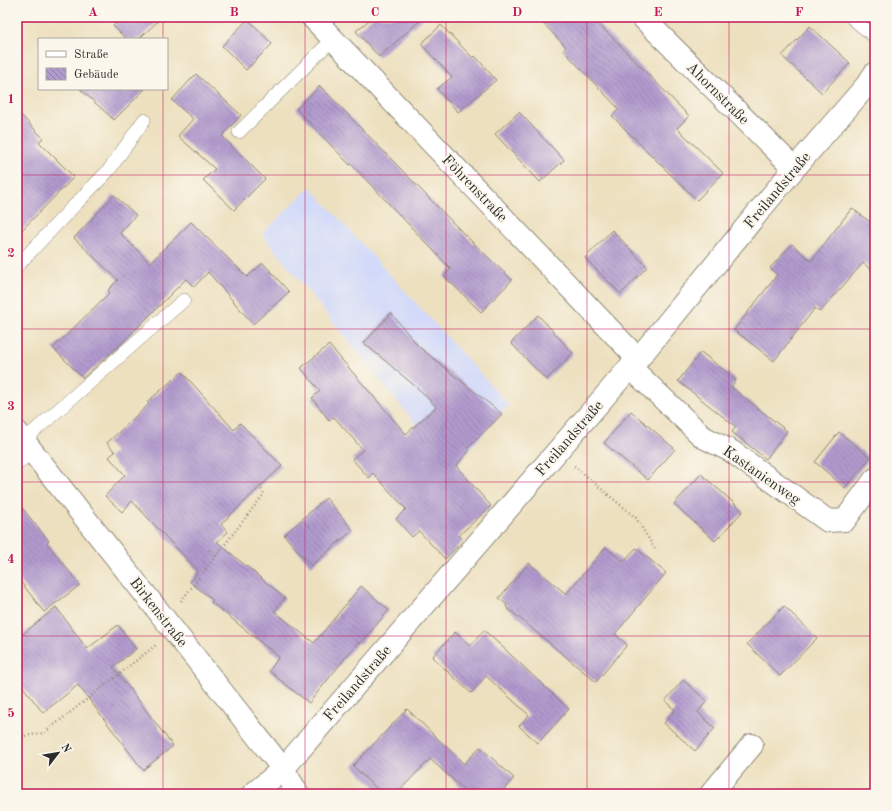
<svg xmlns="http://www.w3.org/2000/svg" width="892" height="811" viewBox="0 0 892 811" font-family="'Old Standard TT',serif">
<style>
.built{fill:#d2d9f9}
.building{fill:url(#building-back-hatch)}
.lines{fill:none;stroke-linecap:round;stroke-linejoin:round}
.service-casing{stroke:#8c8675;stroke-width:14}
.minor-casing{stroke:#8c8675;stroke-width:24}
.path{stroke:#8c8675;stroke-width:2.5;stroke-dasharray:1 3;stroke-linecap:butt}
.service{stroke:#fff;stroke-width:13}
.minor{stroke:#fff;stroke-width:22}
.grid{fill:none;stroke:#c2185b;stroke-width:1;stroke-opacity:0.55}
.labels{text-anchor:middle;stroke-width:4;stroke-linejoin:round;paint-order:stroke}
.street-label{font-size:15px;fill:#2b2b2b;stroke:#fbf7ec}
.neatline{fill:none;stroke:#c2185b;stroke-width:1.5}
.grid-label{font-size:13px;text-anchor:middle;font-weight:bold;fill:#c2185b}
</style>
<defs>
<pattern id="building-back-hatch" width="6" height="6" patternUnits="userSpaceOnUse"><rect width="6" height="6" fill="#b19ace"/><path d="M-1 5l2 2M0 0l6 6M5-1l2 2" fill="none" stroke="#907ea7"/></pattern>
</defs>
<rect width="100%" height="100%" fill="#fbf7ec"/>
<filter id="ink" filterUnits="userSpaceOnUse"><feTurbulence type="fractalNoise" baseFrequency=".025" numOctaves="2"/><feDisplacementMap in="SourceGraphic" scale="8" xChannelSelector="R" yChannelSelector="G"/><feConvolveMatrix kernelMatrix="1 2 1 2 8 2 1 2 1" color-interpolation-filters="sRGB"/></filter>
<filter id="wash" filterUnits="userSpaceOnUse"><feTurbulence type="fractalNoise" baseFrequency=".012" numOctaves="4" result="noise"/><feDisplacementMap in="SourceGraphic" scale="16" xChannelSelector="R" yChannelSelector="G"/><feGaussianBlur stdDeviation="0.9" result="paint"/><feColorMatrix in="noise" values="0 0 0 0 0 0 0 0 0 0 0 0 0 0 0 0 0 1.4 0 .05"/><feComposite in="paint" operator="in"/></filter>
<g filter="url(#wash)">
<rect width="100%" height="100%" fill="#ede0bf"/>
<path class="built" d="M310 187 509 405 452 469 262 234Z"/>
<g id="blocks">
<g class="building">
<path d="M122 17H162L139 39H126L113 26Z"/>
<path d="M373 17H424L379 57 356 31Z"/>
<path d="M537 17H592L689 116 677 128 723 173 697 200 668 172 612 116 619 109 563 50 566 47Z"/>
<path d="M248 19 272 44 246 70 222 46Z"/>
<path d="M441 25 473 58 475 56 496 80 458 112 437 89 452 77 421 44Z"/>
<path d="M810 26 850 63 822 93 782 56Z"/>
<path d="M196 74 241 115 222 136 265 179 234 210 203 180 215 169 178 136 193 119 172 100Z"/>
<path d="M320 86 464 234 512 280 481 312 444 276 451 269 351 164 350 165 296 109Z"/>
<path d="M80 89H145L114 120Z"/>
<path d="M17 111 43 138 39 142 74 177 17 235Z"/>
<path d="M519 112 564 160 540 182 495 134Z"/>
<path d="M114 195 136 215 120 233 150 263 191 222 247 277 263 263 289 292 253 324 208 272 194 287 186 279 120 345 83 378 53 348 110 292 108 290 118 280 74 238Z"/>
<path d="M852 208 875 226V273L863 263 820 312 815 308 774 361 734 330 777 275 770 268 792 244 811 261Z"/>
<path d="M612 230 647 267 621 294 585 258Z"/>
<path d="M391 313 418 346 502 414 468 448 470 450 456 466 491 506 458 536 463 541 445 559 419 531 412 537 396 519 406 509 373 473 369 478 352 459 363 450 334 417 329 420 312 398 320 391 301 368 329 345 406 434 436 407 422 392 364 343Z"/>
<path d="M538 315 573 353 546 380 511 343Z"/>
<path d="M701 352 736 380 731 387 787 431 766 459 732 432 736 427 678 381Z"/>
<path d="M182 372 234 430 240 423 282 466 221 524 228 532 217 542 285 598 274 611 314 643 361 586 389 610 360 644 358 642 309 703 269 671 279 657 211 602 213 600 190 582 198 571 132 501 122 512 105 496 125 475 109 457 115 452 107 443 149 404 147 402Z"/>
<path d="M631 411 675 449 648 480 604 443Z"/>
<path d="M839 432 870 458 845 488 815 462Z"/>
<path d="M701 474 743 511 715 541 674 504Z"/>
<path d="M326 498 353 530 311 566 284 535Z"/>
<path d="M17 502 49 541 47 543 80 585 44 612 17 577Z"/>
<path d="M606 547 623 562 636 548 666 573 615 634 627 645 596 682 506 607 507 605 499 598 529 563 566 594Z"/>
<path d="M784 606 817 638 780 676 747 644Z"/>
<path d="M56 607 87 649 118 625 136 649 113 667 173 746 143 770 78 685 43 713 17 679V639Z"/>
<path d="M484 630 569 709 538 743 519 726 529 715 486 676 471 693 432 657 455 632 470 646Z"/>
<path d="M683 680 707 701 698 712 715 728 695 751 664 723 675 710 665 701Z"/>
<path d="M407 709 464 764 480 747 514 778 500 794H469L430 759 396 794H382L353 766Z"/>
</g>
</g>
</g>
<g filter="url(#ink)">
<use href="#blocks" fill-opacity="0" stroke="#8c8675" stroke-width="1"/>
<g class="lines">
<defs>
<g id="service">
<path d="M851 17 875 37"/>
<path d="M239 132 333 39"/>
<path d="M17 266 68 212 109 170 144 120"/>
<path d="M24 440 184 300"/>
<path d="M17 464 33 451"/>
</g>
<g id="minor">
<path d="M312 17 638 359"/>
<path d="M642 17 794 168"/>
<path d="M630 367 703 437 731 451 828 521 845 520 875 479"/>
<path d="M17 432 283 769 298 794"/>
<path d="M253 794 283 769 630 367 638 359 787 177 866 86 875 73"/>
<path d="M711 794 752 745"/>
</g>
</defs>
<use href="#service" class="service-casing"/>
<use href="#minor" class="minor-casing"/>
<g class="path">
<path d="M574 466 636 518 656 551"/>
<path d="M209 550 216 556"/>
<path d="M181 601 264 494 260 487"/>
<path d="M17 737 44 733 156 645"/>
</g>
<use href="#service" class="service"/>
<use href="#minor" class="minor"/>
</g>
</g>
<path class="grid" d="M163 17V39M305 17V794M446 17V794M587 17V794M729 17V794M163 89V794M17 175H875M17 329H875M17 482H875M17 636H875"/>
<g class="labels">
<g class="street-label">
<text transform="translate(718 93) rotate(45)" y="5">Ahornstraße</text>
<text transform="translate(475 188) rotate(46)" y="5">Föhrenstraße</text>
<text transform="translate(777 190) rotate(-50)" y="5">Freilandstraße</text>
<text transform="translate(569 438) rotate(-49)" y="5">Freilandstraße</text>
<text transform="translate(762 475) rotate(35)" y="5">Kastanienweg</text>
<text transform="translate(159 612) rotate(52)" y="5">Birkenstraße</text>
<text transform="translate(357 683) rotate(-49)" y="5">Freilandstraße</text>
</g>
</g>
<rect width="892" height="811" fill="none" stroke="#fbf7ec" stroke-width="44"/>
<rect x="38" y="38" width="130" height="52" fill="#fbf7ec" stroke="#a8a59f"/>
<rect x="46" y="51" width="20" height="6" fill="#ffffff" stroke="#a8a59f"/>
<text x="74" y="58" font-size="12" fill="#2b2b2b">Straße</text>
<rect x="46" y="68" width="20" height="12" fill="url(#building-back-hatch)" stroke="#a8a59f"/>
<text x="74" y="78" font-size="12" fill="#2b2b2b">Gebäude</text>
<g transform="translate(58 753) rotate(59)" stroke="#fbf7ec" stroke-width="3" paint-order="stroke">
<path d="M0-3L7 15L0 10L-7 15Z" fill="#2b2b2b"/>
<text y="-6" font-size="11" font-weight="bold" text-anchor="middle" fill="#2b2b2b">N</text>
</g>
<rect x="22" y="22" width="848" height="767" class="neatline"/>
<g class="grid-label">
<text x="93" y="16">A</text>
<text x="234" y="16">B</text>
<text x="375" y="16">C</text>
<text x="517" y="16">D</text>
<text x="658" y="16">E</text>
<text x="799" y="16">F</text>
<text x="11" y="103">1</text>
<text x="11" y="257">2</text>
<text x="11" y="410">3</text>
<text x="11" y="563">4</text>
<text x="11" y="717">5</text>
</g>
</svg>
